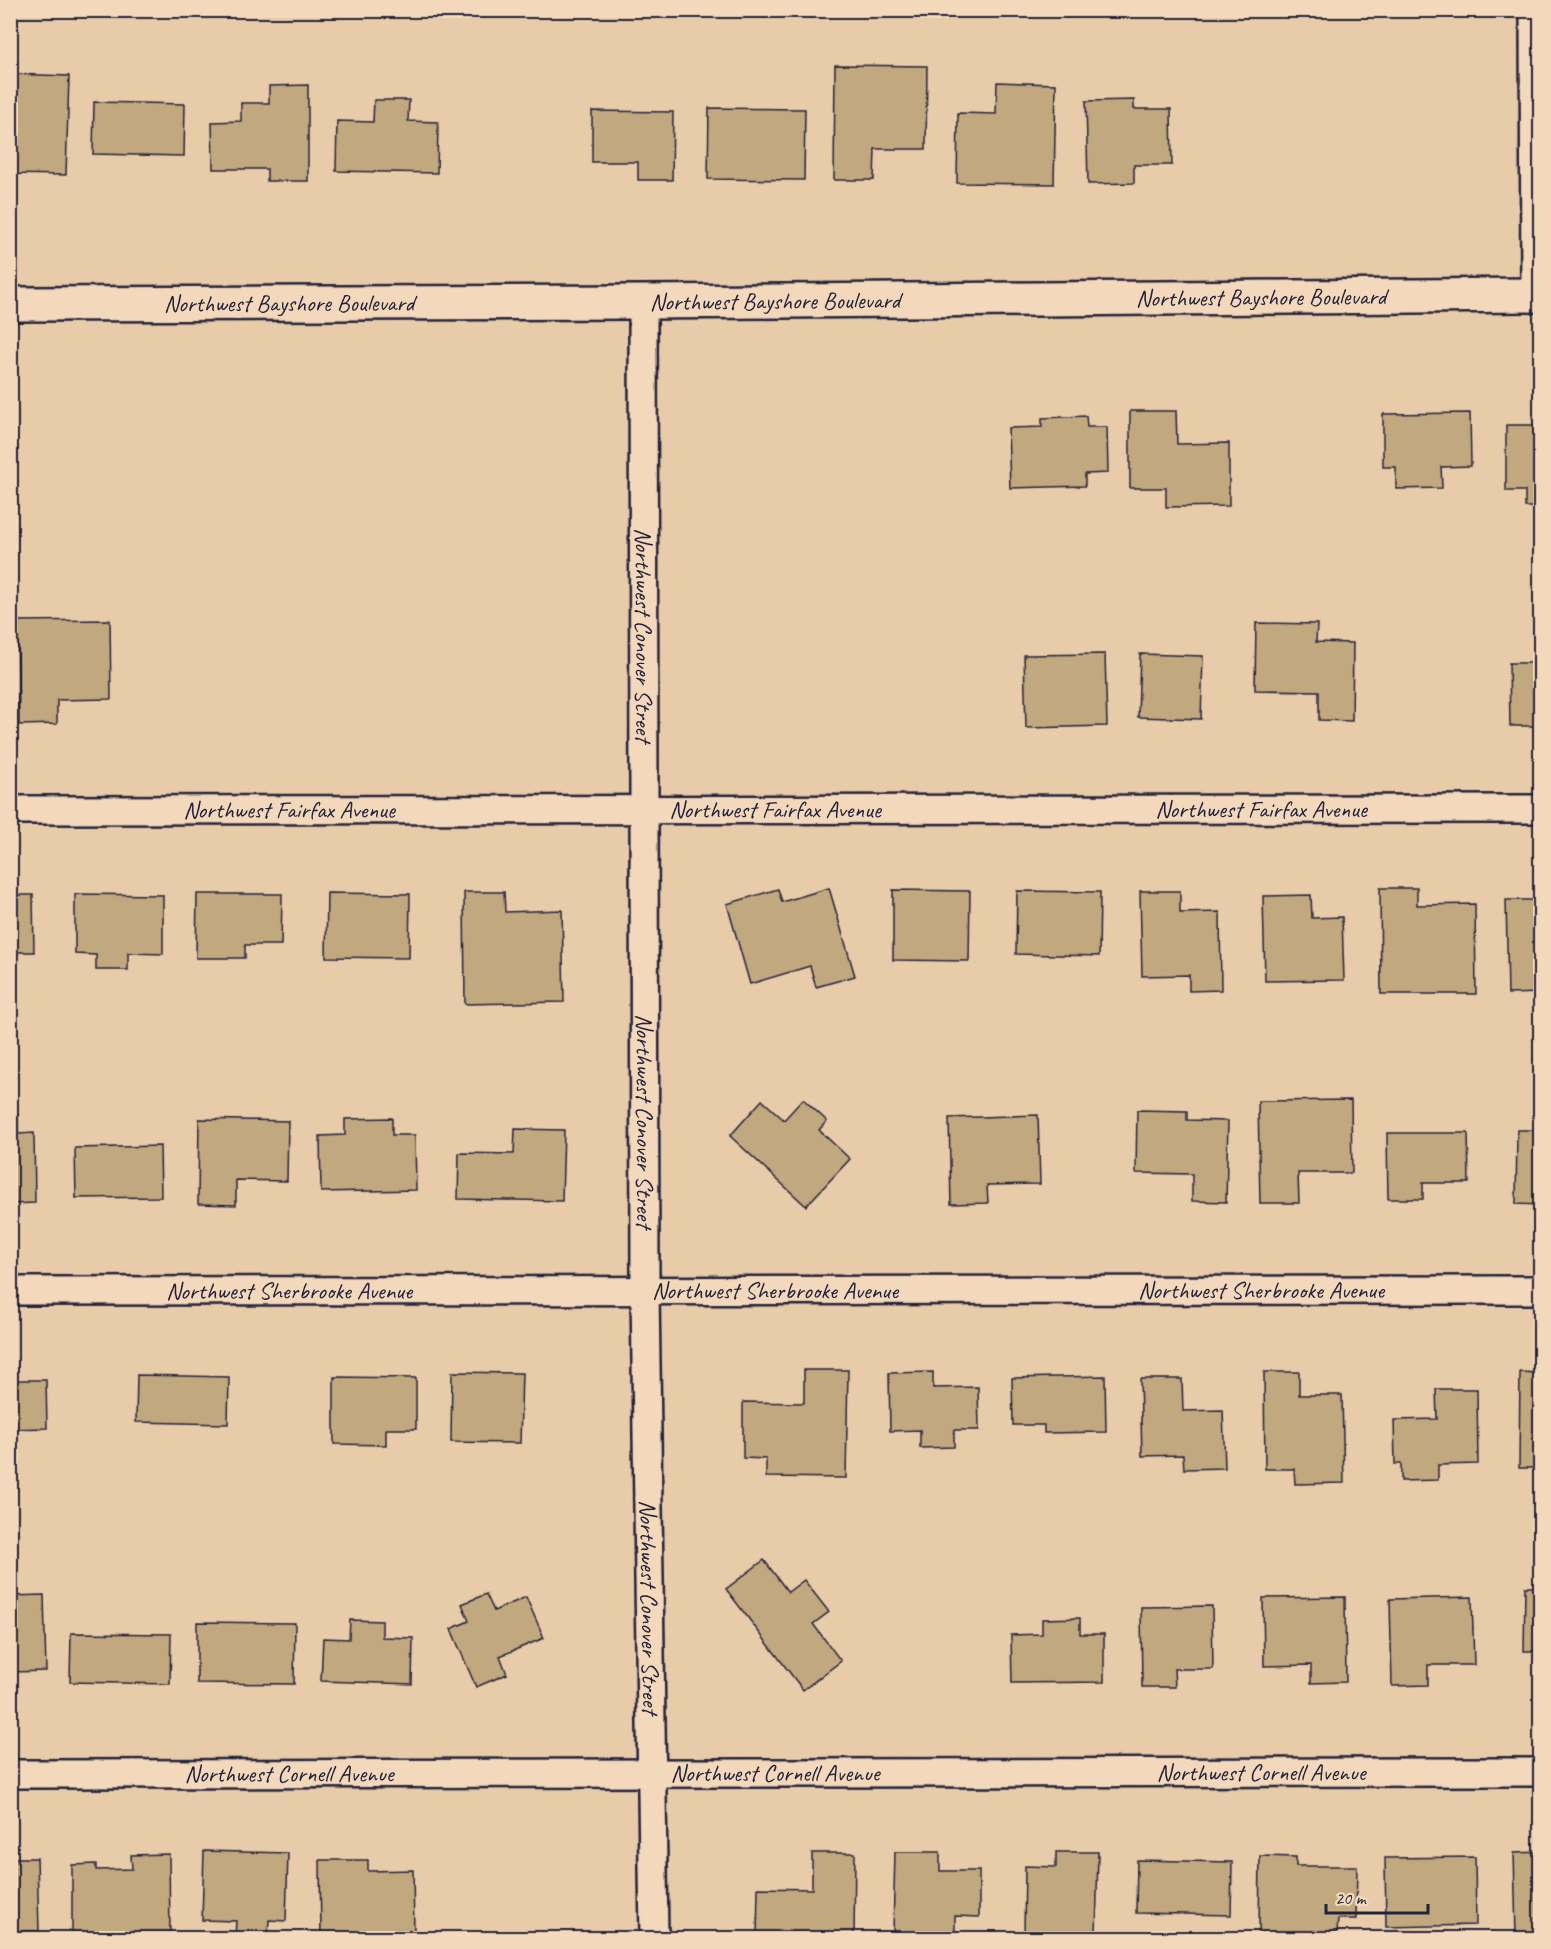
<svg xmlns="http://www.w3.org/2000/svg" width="1551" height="1949" viewBox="0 0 1551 1949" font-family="Caveat,sans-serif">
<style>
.building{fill:#c2a87e;stroke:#22223b;stroke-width:1.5}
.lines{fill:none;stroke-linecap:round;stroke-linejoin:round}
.street-casing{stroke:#22223b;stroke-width:32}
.secondary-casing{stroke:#22223b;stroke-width:38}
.street{stroke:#f4d8bb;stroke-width:27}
.secondary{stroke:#f4d8bb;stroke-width:33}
.labels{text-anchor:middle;stroke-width:4.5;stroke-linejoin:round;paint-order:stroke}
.street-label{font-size:24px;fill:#22223b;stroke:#f4d8bb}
</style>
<rect width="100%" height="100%" fill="#e8ccaa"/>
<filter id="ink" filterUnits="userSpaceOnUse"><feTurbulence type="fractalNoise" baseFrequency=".0167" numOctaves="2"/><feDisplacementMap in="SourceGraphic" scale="12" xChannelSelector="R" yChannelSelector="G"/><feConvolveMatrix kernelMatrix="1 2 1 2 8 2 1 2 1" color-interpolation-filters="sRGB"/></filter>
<g filter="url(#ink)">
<g class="building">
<path d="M835 65 927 66 926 149H875L874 180H834Z"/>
<path d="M10 74 69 76 66 175 10 174Z"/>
<path d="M997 82 1056 84 1054 184 957 183 958 113 996 114Z"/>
<path d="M308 85V181H267V169H213L212 122 241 121V103H269V86Z"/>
<path d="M374 100H409L408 121 438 122 437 173 336 171 337 121 373 122Z"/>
<path d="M1134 100V109H1171L1172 165H1134V183L1088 184 1086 101Z"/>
<path d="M94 102 185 104 184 156 93 154Z"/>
<path d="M709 108 805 109 804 180 708 179Z"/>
<path d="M592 111 673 112 672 180H638V162H592Z"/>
<path d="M1130 411H1176L1177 444 1229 443V506L1166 507V488H1130Z"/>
<path d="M1470 413 1471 466 1441 467 1442 488 1396 489V467H1383V414Z"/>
<path d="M1086 416 1087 427H1107L1108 473 1085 474V486L1010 488 1008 428 1042 427V418Z"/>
<path d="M1506 425H1540V507H1525V491H1506Z"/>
<path d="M110 620 111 699 57 700V724L19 725 17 621Z"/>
<path d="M1256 623 1317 624 1316 642 1353 643 1352 721 1319 720V691L1255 690Z"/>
<path d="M1105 654 1107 726 1026 728 1024 655Z"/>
<path d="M1140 654 1203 656 1201 719 1138 717Z"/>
<path d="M1509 663H1540V726H1510Z"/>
<path d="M829 888 855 976 816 987 810 966 750 984 727 904 778 889 782 902Z"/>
<path d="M1380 888H1417V905L1475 904 1476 994H1381Z"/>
<path d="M893 890 970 891 969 961 893 960Z"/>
<path d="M1017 891 1100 892 1099 956 1016 954Z"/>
<path d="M1140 891H1180V913L1220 912 1221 990 1189 991V975L1142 976Z"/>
<path d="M464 892H504L505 912 562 910 564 1002 465 1004Z"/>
<path d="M327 893 410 894 409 958 326 957Z"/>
<path d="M75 894 163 895V954L128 953V970H96V955L75 954Z"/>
<path d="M197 894H282L281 945H245V958H196Z"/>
<path d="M10 895H33L34 952H10Z"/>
<path d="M1311 895 1312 918 1342 917 1344 980 1265 981 1263 896Z"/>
<path d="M1506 900H1540V993L1508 994Z"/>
<path d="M803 1099 827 1121 819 1130 850 1159 806 1206 730 1136 762 1100 784 1120Z"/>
<path d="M1351 1100 1352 1173H1298L1299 1203H1260L1258 1101Z"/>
<path d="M1137 1110 1187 1111V1120L1228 1121 1226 1202 1192 1201V1174L1136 1173Z"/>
<path d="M10 1115H18V1134L34 1133 35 1203 10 1204Z"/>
<path d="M1038 1115 1040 1184 987 1185 988 1203 951 1204 949 1118Z"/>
<path d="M392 1118V1135H415L416 1190 321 1192 320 1136 345 1135V1119Z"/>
<path d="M199 1119 288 1121 287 1181 236 1180V1205L198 1204Z"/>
<path d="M515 1129 564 1130 562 1201 458 1199 459 1153 514 1154Z"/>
<path d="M1517 1130H1540V1205L1516 1204Z"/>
<path d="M1387 1133H1468L1469 1183H1423V1199H1388Z"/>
<path d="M160 1146 161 1197 76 1198 75 1148Z"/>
<path d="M804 1370H848L846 1478 766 1477V1459L743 1458V1402L804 1403Z"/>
<path d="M452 1372 522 1373 520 1443 451 1442Z"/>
<path d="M933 1372V1388L978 1387 979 1430H954V1447L920 1448V1430L890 1431 889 1373Z"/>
<path d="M1264 1372H1299V1395H1342L1344 1483 1295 1484 1294 1469H1265Z"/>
<path d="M1520 1372 1540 1373V1481H1539V1468H1519Z"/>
<path d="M137 1375 229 1377 228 1424 136 1422Z"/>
<path d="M1105 1376 1106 1432 1044 1433V1425H1013L1012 1378Z"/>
<path d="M334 1377 416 1378V1429H386V1445L334 1444Z"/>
<path d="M1140 1379H1182L1183 1411 1223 1410 1225 1468 1184 1469 1183 1455 1142 1456Z"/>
<path d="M10 1380H46L47 1428 10 1429Z"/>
<path d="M1436 1389H1477L1478 1464 1438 1465V1480L1401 1481V1464H1395L1394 1420 1437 1419Z"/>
<path d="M764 1560 788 1592 804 1580 829 1612 813 1624 841 1661 803 1690 726 1589Z"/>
<path d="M1525 1587H1540V1651H1524Z"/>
<path d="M486 1594 494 1611 526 1597 544 1638 500 1656 507 1674 476 1687 451 1629 469 1621 462 1604Z"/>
<path d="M44 1595 46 1671 10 1672V1596Z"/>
<path d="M1345 1597 1346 1682 1311 1683V1665L1264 1666 1263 1598Z"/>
<path d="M1472 1597 1474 1665H1428V1685L1392 1686 1390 1599Z"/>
<path d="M1212 1606 1213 1669H1174L1175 1687H1142L1141 1607Z"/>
<path d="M1080 1618V1634H1104V1682L1012 1683 1011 1635 1042 1634V1619Z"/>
<path d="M350 1620 382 1621V1637L413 1638 412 1684 321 1681 323 1638 349 1639Z"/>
<path d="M197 1622 295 1623 294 1684 197 1683Z"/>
<path d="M71 1633 171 1634 170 1684 70 1682Z"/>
<path d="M204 1851 288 1853 286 1921 269 1920 268 1936H235L236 1921 202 1920Z"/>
<path d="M895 1852H940V1871H979V1917L955 1916V1934L893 1933Z"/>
<path d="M1056 1852H1098L1096 1936 1024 1934 1025 1866 1056 1867Z"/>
<path d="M1540 1852V1938H1516L1514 1853Z"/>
<path d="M812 1853H855L854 1938H757L758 1888 812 1889Z"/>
<path d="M169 1854 170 1938H72V1865L96 1864V1870L132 1869 131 1855Z"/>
<path d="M1260 1856 1296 1857V1866H1357L1356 1919H1338L1337 1933H1259Z"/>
<path d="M1475 1857 1476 1925 1386 1927 1385 1858Z"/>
<path d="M10 1858H37L39 1931H19V1938H10Z"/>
<path d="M320 1860H368V1871L413 1870 414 1934 370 1935V1938H321Z"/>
<path d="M1137 1860 1232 1862 1231 1915 1136 1913Z"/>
</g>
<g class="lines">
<defs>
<g id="street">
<path d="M1534 10 1535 295"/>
<path id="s1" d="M643 302 645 1291 654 1938"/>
<path id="s2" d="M10 810 1540 809"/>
<path id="s3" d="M10 1291 1540 1290"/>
<path id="s4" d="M10 1774 1540 1772"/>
</g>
<g id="secondary">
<path id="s5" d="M10 304 643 302 1540 295"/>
</g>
</defs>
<use href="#street" class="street-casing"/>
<use href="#secondary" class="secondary-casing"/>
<use href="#street" class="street"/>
<use href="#secondary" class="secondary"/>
</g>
</g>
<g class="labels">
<g class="street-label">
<text dy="8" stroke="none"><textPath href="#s5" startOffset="1251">Northwest Bayshore Boulevard</textPath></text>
<text dy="8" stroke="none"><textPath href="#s5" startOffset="765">Northwest Bayshore Boulevard</textPath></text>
<text dy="8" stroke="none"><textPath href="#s5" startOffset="279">Northwest Bayshore Boulevard</textPath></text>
<text dy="8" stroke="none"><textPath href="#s1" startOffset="333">Northwest Conover Street</textPath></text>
<text dy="8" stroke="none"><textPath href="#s2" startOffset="765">Northwest Fairfax Avenue</textPath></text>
<text dy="8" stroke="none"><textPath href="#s2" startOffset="279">Northwest Fairfax Avenue</textPath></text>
<text dy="8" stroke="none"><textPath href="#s2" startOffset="1251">Northwest Fairfax Avenue</textPath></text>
<text dy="8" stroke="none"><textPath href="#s1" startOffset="819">Northwest Conover Street</textPath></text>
<text dy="8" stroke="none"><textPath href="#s3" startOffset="1251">Northwest Sherbrooke Avenue</textPath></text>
<text dy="8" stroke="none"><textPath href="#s3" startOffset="279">Northwest Sherbrooke Avenue</textPath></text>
<text dy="8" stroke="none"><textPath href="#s3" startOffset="765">Northwest Sherbrooke Avenue</textPath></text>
<text dy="8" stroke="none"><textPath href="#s1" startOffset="1305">Northwest Conover Street</textPath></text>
<text dy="8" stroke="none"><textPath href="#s4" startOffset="765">Northwest Cornell Avenue</textPath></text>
<text dy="8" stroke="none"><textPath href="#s4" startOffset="1251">Northwest Cornell Avenue</textPath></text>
<text dy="8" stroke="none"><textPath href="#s4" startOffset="279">Northwest Cornell Avenue</textPath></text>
</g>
</g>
<rect width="1551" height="1949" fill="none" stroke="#f4d8bb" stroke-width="36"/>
<rect x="18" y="18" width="1515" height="1913" fill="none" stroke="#22223b" stroke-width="2" filter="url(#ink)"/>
<path d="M1326 1904v9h102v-9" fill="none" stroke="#22223b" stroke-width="3"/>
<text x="1335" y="1904" font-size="18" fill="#22223b" stroke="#f4d8bb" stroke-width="4.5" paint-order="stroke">20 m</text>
</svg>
